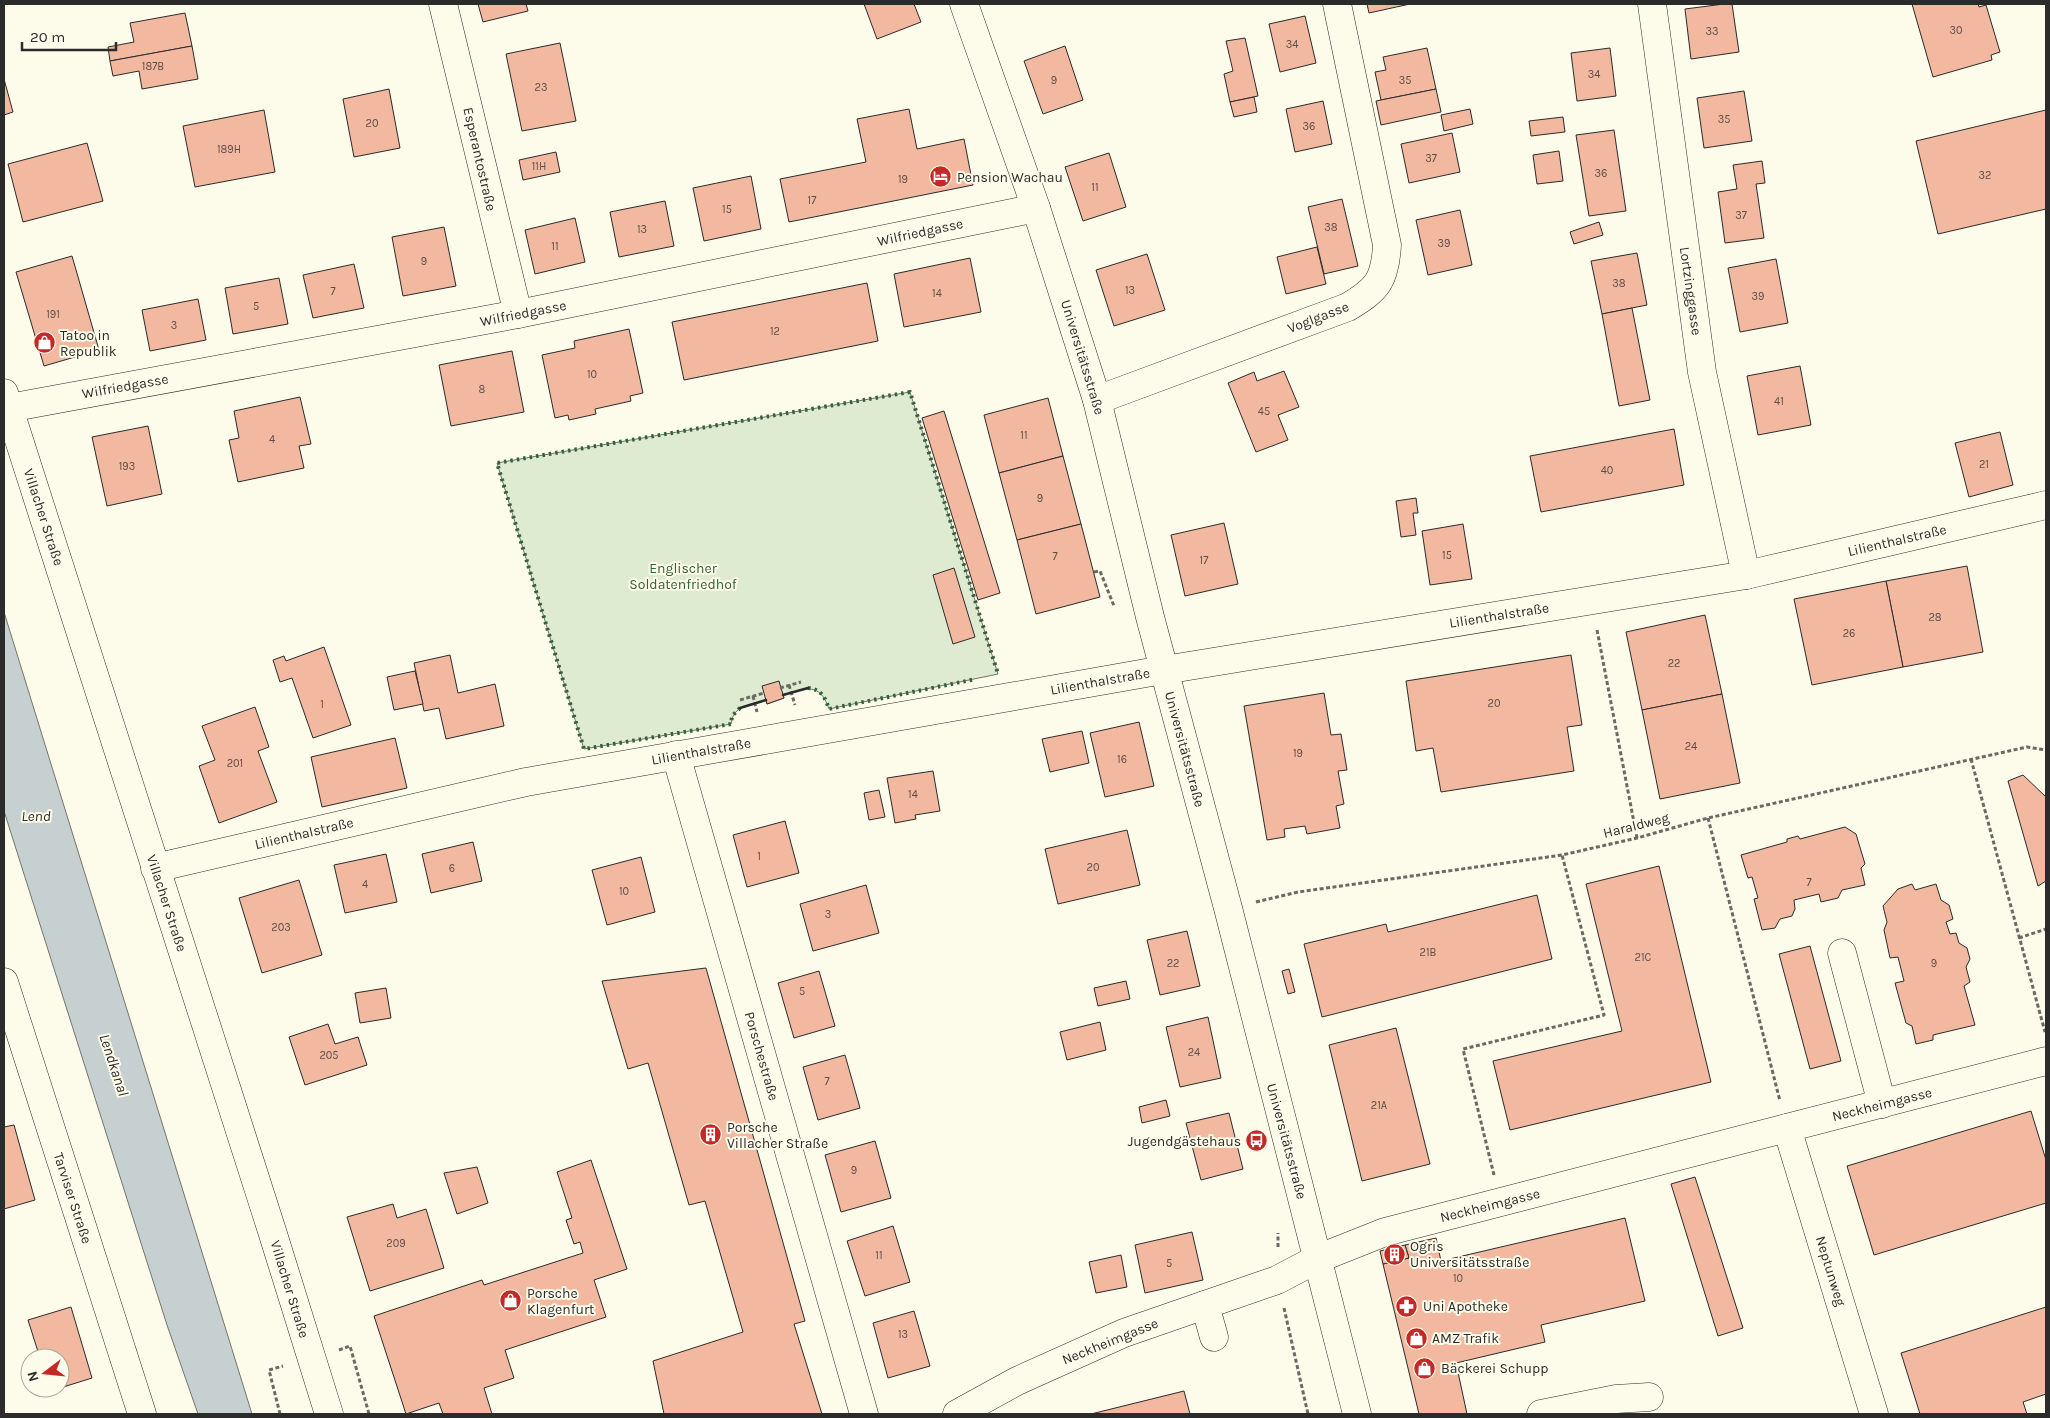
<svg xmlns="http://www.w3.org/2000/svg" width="2050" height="1418" viewBox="0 0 2050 1418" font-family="Karla,sans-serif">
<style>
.green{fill:#deebd1;stroke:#74746e}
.water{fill:#c7d0d0;stroke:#74746e}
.building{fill:#f2b8a0;stroke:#2b2b2b}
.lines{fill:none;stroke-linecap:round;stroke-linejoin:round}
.minor-casing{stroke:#2b2b2b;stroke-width:29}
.major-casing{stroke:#2b2b2b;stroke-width:29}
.path{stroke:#6a6964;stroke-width:3;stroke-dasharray:4 2.5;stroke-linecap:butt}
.minor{stroke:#fdfbea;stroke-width:28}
.major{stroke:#fdfbea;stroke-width:28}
.hedge{stroke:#34623c;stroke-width:4;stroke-dasharray:2.5 4;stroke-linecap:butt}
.wall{stroke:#2b2b2b;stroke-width:2.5}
.labels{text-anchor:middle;stroke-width:4;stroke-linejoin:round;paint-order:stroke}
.number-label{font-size:11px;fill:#5d4e48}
.street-label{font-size:14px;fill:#2b2b2b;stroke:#fdfbea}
.poi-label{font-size:14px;fill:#2b2b2b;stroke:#fdfbea;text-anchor:start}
.park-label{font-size:14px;fill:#34623c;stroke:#fdfbea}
.water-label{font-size:15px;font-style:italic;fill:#2b2b2b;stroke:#fdfbea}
</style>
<rect width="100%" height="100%" fill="#fdfbea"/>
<path class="green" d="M910 392 998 674 829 709C819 681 807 689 783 695L784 698 767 704 766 700C750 705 733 705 731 724L584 749 497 463Z"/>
<path class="water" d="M4 612 252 1414H198L167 1325 4 811Z"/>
<g class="building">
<path d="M478 4H526L528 11 483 22Z"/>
<path d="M864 4H914L921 22 877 39Z"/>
<path d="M1367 4H1410L1369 13Z"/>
<path d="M1724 4H1732L1739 52 1691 59 1685 9Z"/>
<path d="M1912 4H1978L1979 7 1986 5 2000 52 1991 55 1992 60 1933 77Z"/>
<path d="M185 13 192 46 110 61 108 47 134 42 130 23Z"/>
<path d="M1305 16 1316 63 1280 72 1269 24Z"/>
<path d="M1245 38 1258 96 1230 102 1224 74 1233 71 1226 41Z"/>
<path d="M560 43 576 121 522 131 506 54Z"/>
<path d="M192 46 198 79 142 89 139 71 113 76 110 61Z"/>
<path d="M1065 46 1083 100 1043 114 1024 61Z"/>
<path d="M1427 48 1436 89 1381 100 1375 72 1386 70 1383 57Z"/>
<path d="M1610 48 1616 96 1577 101 1571 53Z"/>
<path d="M4 79 13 112 4 115Z"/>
<path d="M389 89 400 148 354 157 343 99Z"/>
<path d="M1436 89 1441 112 1381 125 1376 101Z"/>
<path d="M1744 91 1752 141 1704 148 1697 98Z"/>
<path d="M1254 97 1257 112 1234 117 1230 102Z"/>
<path d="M1323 101 1332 144 1295 152 1286 109Z"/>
<path d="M909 109 917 149 964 139 973 185 789 222 780 179 866 162 857 119Z"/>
<path d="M1470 109 1473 124 1444 131 1441 115Z"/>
<path d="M264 110 275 172 195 187 183 126Z"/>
<path d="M2046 110V209L1938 234 1916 141Z"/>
<path d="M1563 117 1565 132 1531 136 1529 121Z"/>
<path d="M1614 130 1626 211 1589 216 1576 135Z"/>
<path d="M1452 133 1460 172 1409 183 1401 144Z"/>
<path d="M87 143 103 201 23 222 8 164Z"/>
<path d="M1559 151 1563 181 1537 184 1533 155Z"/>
<path d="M556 152 560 172 523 180 519 160Z"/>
<path d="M1109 153 1126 207 1083 221 1065 167Z"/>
<path d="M1762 161 1765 183 1756 184 1764 238 1725 243 1718 192 1737 189 1733 165Z"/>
<path d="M751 176 761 229 704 241 693 188Z"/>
<path d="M1342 199 1358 266 1324 274 1308 207Z"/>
<path d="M665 201 674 246 619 257 610 212Z"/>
<path d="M1460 210 1472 265 1428 275 1416 220Z"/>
<path d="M575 218 585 262 535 274 525 230Z"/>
<path d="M1599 222 1603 235 1574 244 1570 232Z"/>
<path d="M444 227 456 286 403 296 392 237Z"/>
<path d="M1317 247 1326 284 1286 294 1277 257Z"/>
<path d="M1637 253 1647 305 1602 314 1591 261Z"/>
<path d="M1147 254 1165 310 1114 326 1096 270Z"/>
<path d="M72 256 99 350 44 366 16 272Z"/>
<path d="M970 258 981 312 904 327 894 274Z"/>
<path d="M1776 259 1788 323 1740 332 1728 268Z"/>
<path d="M354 264 364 308 313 318 303 275Z"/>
<path d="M279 278 288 324 233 334 225 288Z"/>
<path d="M867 283 878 341 684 380 672 322Z"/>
<path d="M198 299 206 340 150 351 142 310Z"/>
<path d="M1632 308 1650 400 1619 406 1602 314Z"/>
<path d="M629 329 643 393 630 396 631 401 595 409 596 414 569 420 568 415 555 418 542 355 575 348 574 341Z"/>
<path d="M512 351 524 412 451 426 439 365Z"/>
<path d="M1800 366 1811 425 1758 435 1747 376Z"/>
<path d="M1284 371 1299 407 1278 415 1288 440 1256 452 1228 383 1254 372 1257 381Z"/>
<path d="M300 397 311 444 299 446 304 468 238 482 229 440 239 438 234 411Z"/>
<path d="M1048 398 1063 456 999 473 984 415Z"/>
<path d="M944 411 1000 593 978 600 922 418Z"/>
<path d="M148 426 162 494 107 506 92 437Z"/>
<path d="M1674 429 1684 485 1541 512 1530 456Z"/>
<path d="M2000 432 2013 485 1969 497 1955 443Z"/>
<path d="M1063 456 1081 524 1017 540 999 473Z"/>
<path d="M1416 498 1418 513H1413L1416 535 1401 537 1396 501Z"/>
<path d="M1224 523 1238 584 1185 596 1171 535Z"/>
<path d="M1081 524 1100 597 1036 614 1017 540Z"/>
<path d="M1463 524 1472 579 1430 585 1422 531Z"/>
<path d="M1967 566 1983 652 1903 667 1886 581Z"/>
<path d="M954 568 975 637 953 644 933 575Z"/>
<path d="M1886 581 1903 667 1812 685 1794 599Z"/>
<path d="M1705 615 1722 694 1642 710 1626 632Z"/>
<path d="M324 647 351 725 313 738 292 678 280 682 273 660 284 656 286 661Z"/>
<path d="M450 655 458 693 495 684 504 726 446 739 439 708 424 711 414 663Z"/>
<path d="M1571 655 1582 725 1567 727 1574 771 1441 792 1433 748 1416 751 1406 681Z"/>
<path d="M415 671 423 704 394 710 387 677Z"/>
<path d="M779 681 784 698 767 704 762 686Z"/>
<path d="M1324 693 1331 735 1341 734 1347 770 1338 771 1344 804 1336 806 1340 828 1307 834 1305 826 1284 829 1285 837 1267 840 1244 706Z"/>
<path d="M1722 694 1740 783 1660 799 1642 710Z"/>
<path d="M255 707 269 747 258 751 277 802 219 823 199 766 215 760 202 726Z"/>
<path d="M1139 722 1154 786 1105 797 1090 733Z"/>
<path d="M1082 731 1089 763 1050 772 1042 739Z"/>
<path d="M395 738 407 788 322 807 311 757Z"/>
<path d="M933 771 940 811 915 815 916 819 895 823 887 778Z"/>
<path d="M2023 775 2046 797V881L2038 886 2008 781Z"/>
<path d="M879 790 885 817 869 820 864 793Z"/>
<path d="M785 821 799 873 747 887 733 835Z"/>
<path d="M1845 827 1856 834 1865 864 1861 868 1865 885 1842 890 1838 898 1821 902 1819 894 1794 900 1795 909 1792 916 1780 919 1775 928 1762 930 1754 899 1758 898 1752 877 1748 878 1741 855 1787 842V839L1798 836 1800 839Z"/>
<path d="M1127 830 1140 885 1058 904 1045 849Z"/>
<path d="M473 842 482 881 431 893 422 854Z"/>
<path d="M386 854 397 902 345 913 334 865Z"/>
<path d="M641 857 655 912 607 925 592 870Z"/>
<path d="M1659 866 1711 1082 1510 1130 1493 1061 1622 1031 1586 884Z"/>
<path d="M299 880 322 955 262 973 239 898Z"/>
<path d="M1912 884 1915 890 1936 884 1941 900 1949 905 1953 919 1946 922 1950 934 1956 933 1959 943 1967 948 1970 959 1966 967 1970 982 1964 986 1975 1025 1933 1035V1040L1916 1044 1912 1026 1906 1023 1895 983 1904 981 1898 957 1890 958 1884 930 1887 922 1883 906 1898 889Z"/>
<path d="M866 885 879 933 813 951 800 904Z"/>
<path d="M1537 895 1552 959 1322 1017 1304 944 1386 924 1388 932Z"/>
<path d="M1187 931 1200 986 1160 995 1147 940Z"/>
<path d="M1810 946 1841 1061 1810 1069 1779 954Z"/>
<path d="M706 968 805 1321 794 1324 822 1414H664L653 1361 743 1332 705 1201 689 1205 648 1063 628 1069 602 981Z"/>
<path d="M1289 969 1295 992 1288 994 1282 971Z"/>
<path d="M819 971 835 1026 794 1038 778 983Z"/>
<path d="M1126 981 1130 999 1098 1006 1094 988Z"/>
<path d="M386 988 391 1018 360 1023 355 993Z"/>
<path d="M1208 1017 1221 1078 1180 1087 1166 1027Z"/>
<path d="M1100 1022 1106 1050 1067 1060 1060 1032Z"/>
<path d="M328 1024 335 1044 358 1037 367 1065 305 1085 289 1037Z"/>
<path d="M1396 1028 1430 1164 1362 1181 1329 1045Z"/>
<path d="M845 1055 860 1108 818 1120 803 1067Z"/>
<path d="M1166 1100 1170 1116 1142 1123 1139 1107Z"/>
<path d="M2031 1111 2046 1160V1203L1874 1255 1847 1166Z"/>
<path d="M1229 1113 1243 1169 1201 1180 1186 1123Z"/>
<path d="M14 1125 35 1200 4 1209V1127Z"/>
<path d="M875 1141 891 1198 841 1212 825 1155Z"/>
<path d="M591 1160 627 1269 594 1280 606 1317 505 1350 514 1378 484 1388 492 1414H443L439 1403 406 1414 374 1316 482 1280 484 1285 583 1253 580 1242 574 1244 566 1220 572 1218 557 1172Z"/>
<path d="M477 1167 488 1203 457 1214 444 1173Z"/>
<path d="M1695 1177 1743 1328 1718 1336 1671 1184Z"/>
<path d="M393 1204 397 1218 426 1209 444 1268 370 1291 347 1217Z"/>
<path d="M1625 1218 1645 1301 1541 1325 1545 1342 1456 1363 1467 1414H1419L1383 1264 1409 1258 1405 1245 1436 1238 1441 1261Z"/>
<path d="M893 1226 910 1282 865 1296 847 1241Z"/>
<path d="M1192 1232 1203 1280 1145 1293 1135 1245Z"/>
<path d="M1405 1245 1409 1258 1383 1264 1380 1251Z"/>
<path d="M1121 1255 1127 1287 1096 1293 1089 1262Z"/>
<path d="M71 1307 92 1378 60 1388V1358H40L28 1320Z"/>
<path d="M2046 1307V1394L2023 1402 2027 1414H1920L1901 1353Z"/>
<path d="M914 1311 930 1366 888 1378 873 1323Z"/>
<path d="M1184 1391 1190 1414H1091Z"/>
</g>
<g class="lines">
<defs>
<g id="minor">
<path d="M443 4 518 314"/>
<path d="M964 4 1036 208 1097 400 1150 617 1228 908 1357 1414"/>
<path d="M1652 4 1702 372 1746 575"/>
<path d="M1097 400 1348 307C1378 289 1385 280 1387 245L1337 4"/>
<path d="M9 408 518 314 1036 208"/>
<path d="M676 755 864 1414"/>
<path d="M155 868 526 782 1146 673 1746 575 2046 505"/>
<path d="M1842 953 1882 1104"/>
<path d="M4 982 142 1414"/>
<path d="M1787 1128 1874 1414"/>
<path d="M1205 1305 1214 1337"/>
<path d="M957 1414 1017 1381 1124 1333 1277 1280 1317 1259 1385 1232 2046 1061"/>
<path d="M1541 1414 1616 1399 1649 1397"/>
</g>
<path id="major" d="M4 393 272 1231 329 1414"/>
</defs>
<use href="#minor" class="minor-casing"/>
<use href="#major" class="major-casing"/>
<g class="path">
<path d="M1094 572 1100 571 1114 606"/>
<path d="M1597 630 1637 838"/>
<path d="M789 685 795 705"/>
<path d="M780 688 801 682"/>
<path d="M753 696 757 712"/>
<path d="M740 700 764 693"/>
<path d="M1971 759 2045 1032"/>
<path d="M1708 818 1780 1101"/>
<path d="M1256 902 1298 892 1562 855 1637 838 1708 818 2027 747 2046 750"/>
<path d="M2019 938 2046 929"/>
<path d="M1494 1175 1463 1049 1604 1015 1562 855"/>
<path d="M1278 1247V1233"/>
<path d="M1284 1308 1308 1414"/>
<path d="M339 1350 350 1346 369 1414"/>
<path d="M280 1414 269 1370 283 1366"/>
</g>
<use href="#minor" class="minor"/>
<use href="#major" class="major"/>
<g class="hedge">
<path d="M808 688C821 689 825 697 829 709L976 679"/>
<path d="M740 708 732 716 731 724 584 749 497 463 910 392 998 674"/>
</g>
<g class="wall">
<path d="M783 695 808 688"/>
<path d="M740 708 766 700"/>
</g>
</g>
<defs>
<symbol id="hotel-disc" viewBox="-11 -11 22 22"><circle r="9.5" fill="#c62828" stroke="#fdfbea"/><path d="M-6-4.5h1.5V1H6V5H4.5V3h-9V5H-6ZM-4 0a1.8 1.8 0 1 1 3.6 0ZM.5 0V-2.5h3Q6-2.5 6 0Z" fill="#fff"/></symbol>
<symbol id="shop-disc" viewBox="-11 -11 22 22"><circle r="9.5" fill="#c62828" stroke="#fdfbea"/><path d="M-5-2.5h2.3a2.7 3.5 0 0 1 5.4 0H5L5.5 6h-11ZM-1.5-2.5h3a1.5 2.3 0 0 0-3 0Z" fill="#fff"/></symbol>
<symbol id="building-disc" viewBox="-11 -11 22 22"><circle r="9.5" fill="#c62828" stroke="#fdfbea"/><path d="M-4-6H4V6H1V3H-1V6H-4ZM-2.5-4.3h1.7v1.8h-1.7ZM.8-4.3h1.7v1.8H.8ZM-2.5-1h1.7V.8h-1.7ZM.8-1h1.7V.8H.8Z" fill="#fff"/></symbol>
<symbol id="bus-disc" viewBox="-11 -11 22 22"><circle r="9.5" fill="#c62828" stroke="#fdfbea"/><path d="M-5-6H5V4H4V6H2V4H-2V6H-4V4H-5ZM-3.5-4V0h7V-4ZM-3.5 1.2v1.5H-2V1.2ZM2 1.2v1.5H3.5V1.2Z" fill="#fff"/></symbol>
<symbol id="pharmacy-disc" viewBox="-11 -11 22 22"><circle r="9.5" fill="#c62828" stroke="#fdfbea"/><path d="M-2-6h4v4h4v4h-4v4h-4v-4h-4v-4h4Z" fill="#fff"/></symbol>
</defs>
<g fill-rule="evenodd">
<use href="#hotel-disc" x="928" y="164" width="25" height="25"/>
<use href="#shop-disc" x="32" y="330" width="25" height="25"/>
<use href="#building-disc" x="698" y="1122" width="25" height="25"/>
<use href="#bus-disc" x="1244" y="1128" width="25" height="25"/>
<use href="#building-disc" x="1382" y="1242" width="25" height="25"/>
<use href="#shop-disc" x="498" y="1288" width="25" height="25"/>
<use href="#pharmacy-disc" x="1394" y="1294" width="25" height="25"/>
<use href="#shop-disc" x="1404" y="1326" width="25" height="25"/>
<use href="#shop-disc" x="1412" y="1356" width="25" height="25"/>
</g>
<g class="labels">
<g class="number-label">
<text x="1956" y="34">30</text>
<text x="1712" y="35">33</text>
<text x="1292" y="48">34</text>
<text x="153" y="70">187B</text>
<text x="1594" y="78">34</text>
<text x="1054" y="84">9</text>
<text x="1405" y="84">35</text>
<text x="541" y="91">23</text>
<text x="1724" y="123">35</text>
<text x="372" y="127">20</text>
<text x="1309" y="130">36</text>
<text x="229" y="153">189H</text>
<text x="1431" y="162">37</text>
<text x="539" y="170">11H</text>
<text x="1601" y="177">36</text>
<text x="1985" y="179">32</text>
<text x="903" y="183">19</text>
<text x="1095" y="191">11</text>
<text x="812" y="204">17</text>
<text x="727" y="213">15</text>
<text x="1741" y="219">37</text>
<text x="1331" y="231">38</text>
<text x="642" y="233">13</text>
<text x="1444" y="247">39</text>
<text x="555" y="250">11</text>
<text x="424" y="265">9</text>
<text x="1619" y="287">38</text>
<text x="1130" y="294">13</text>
<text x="333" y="295">7</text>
<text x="937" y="297">14</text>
<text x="1758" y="300">39</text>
<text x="256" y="310">5</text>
<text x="53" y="318">191</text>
<text x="174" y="329">3</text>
<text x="775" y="335">12</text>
<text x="592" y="378">10</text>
<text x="482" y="393">8</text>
<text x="1779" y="405">41</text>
<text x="1264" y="415">45</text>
<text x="1024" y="439">11</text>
<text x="272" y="443">4</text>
<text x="1984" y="468">21</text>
<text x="127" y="470">193</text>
<text x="1607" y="474">40</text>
<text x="1040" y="502">9</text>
<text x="1447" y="559">15</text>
<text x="1055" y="560">7</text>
<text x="1204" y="564">17</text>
<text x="1935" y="621">28</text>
<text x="1849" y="637">26</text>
<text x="1674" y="667">22</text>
<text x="1494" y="707">20</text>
<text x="322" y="708">1</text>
<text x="1691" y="750">24</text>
<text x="1298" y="757">19</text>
<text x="1122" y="763">16</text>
<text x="235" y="767">201</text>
<text x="913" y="798">14</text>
<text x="759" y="860">1</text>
<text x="1093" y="871">20</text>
<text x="452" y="872">6</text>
<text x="1809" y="886">7</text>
<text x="365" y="888">4</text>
<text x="624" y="895">10</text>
<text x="828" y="918">3</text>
<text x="281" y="931">203</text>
<text x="1428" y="956">21B</text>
<text x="1643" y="961">21C</text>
<text x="1173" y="967">22</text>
<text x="1934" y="967">9</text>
<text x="802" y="995">5</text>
<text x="1194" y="1056">24</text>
<text x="329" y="1059">205</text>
<text x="827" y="1085">7</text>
<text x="1379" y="1109">21A</text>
<text x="854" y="1174">9</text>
<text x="396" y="1247">209</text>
<text x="879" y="1259">11</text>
<text x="1169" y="1267">5</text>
<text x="1458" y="1282">10</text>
<text x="903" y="1338">13</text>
</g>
<g class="street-label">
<text transform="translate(480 159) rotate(77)" y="5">Esperantostraße</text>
<text transform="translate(920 232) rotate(-12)" y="5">Wilfriedgasse</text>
<text transform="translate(1691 291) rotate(82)" y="5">Lortzinggasse</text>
<text transform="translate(523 313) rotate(-11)" y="5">Wilfriedgasse</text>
<text transform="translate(1318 317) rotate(-21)" y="5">Voglgasse</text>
<text transform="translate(1083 357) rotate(73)" y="5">Universitätsstraße</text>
<text transform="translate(125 386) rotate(-10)" y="5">Wilfriedgasse</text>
<text transform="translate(44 517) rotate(72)" y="5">Villacher Straße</text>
<text transform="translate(1897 540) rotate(-13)" y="5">Lilienthalstraße</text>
<text transform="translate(1499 615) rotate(-9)" y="5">Lilienthalstraße</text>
<text transform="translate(1100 681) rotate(-10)" y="5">Lilienthalstraße</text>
<text transform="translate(1185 749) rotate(75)" y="5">Universitätsstraße</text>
<text transform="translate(701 751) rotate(-10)" y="5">Lilienthalstraße</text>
<text transform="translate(1636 825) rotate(-14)" y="5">Haraldweg</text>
<text transform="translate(304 833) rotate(-13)" y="5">Lilienthalstraße</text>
<text transform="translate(167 903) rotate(72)" y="5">Villacher Straße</text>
<text transform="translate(762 1056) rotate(74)" y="5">Porschestraße</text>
<text transform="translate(1882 1104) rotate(-14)" y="5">Neckheimgasse</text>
<text transform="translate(1287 1141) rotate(75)" y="5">Universitätsstraße</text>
<text transform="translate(73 1198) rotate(72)" y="5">Tarviser Straße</text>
<text transform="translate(1490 1205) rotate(-14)" y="5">Neckheimgasse</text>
<text transform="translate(1831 1271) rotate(73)" y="5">Neptunweg</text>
<text transform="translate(290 1289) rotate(73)" y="5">Villacher Straße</text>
<text transform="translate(1110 1341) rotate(-22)" y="5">Neckheimgasse</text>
</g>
<g class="poi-label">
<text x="957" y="182">Pension Wachau</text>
<text x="60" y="340">Tatoo in<tspan x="60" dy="16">Republik</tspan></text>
<text x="727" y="1132">Porsche<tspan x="727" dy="16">Villacher Straße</tspan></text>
<text x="1241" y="1146" text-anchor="end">Jugendgästehaus</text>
<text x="1410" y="1251">Ogris<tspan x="1410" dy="16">Universitätsstraße</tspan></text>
<text x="527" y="1298">Porsche<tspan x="527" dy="16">Klagenfurt</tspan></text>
<text x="1423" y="1311">Uni Apotheke</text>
<text x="1432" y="1343">AMZ Trafik</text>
<text x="1441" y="1373">Bäckerei Schupp</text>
</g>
<g class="park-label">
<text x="683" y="573">Englischer<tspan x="683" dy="16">Soldatenfriedhof</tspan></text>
</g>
<g class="water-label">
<text x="36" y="821">Lend</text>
<text transform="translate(114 1065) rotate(72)" y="5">Lendkanal</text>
</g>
</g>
<rect width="2050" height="1418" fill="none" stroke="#2b2b2b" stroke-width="10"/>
<g transform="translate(45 1373) rotate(254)"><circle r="24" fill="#fdfbea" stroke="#a9a89e"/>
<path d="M0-4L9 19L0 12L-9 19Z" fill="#c62828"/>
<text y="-8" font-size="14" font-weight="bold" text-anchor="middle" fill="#2b2b2b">N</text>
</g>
<path d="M22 42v8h94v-8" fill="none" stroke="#2b2b2b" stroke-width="2.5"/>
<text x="30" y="42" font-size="15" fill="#2b2b2b" stroke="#fdfbea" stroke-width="4" paint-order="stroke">20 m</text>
</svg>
